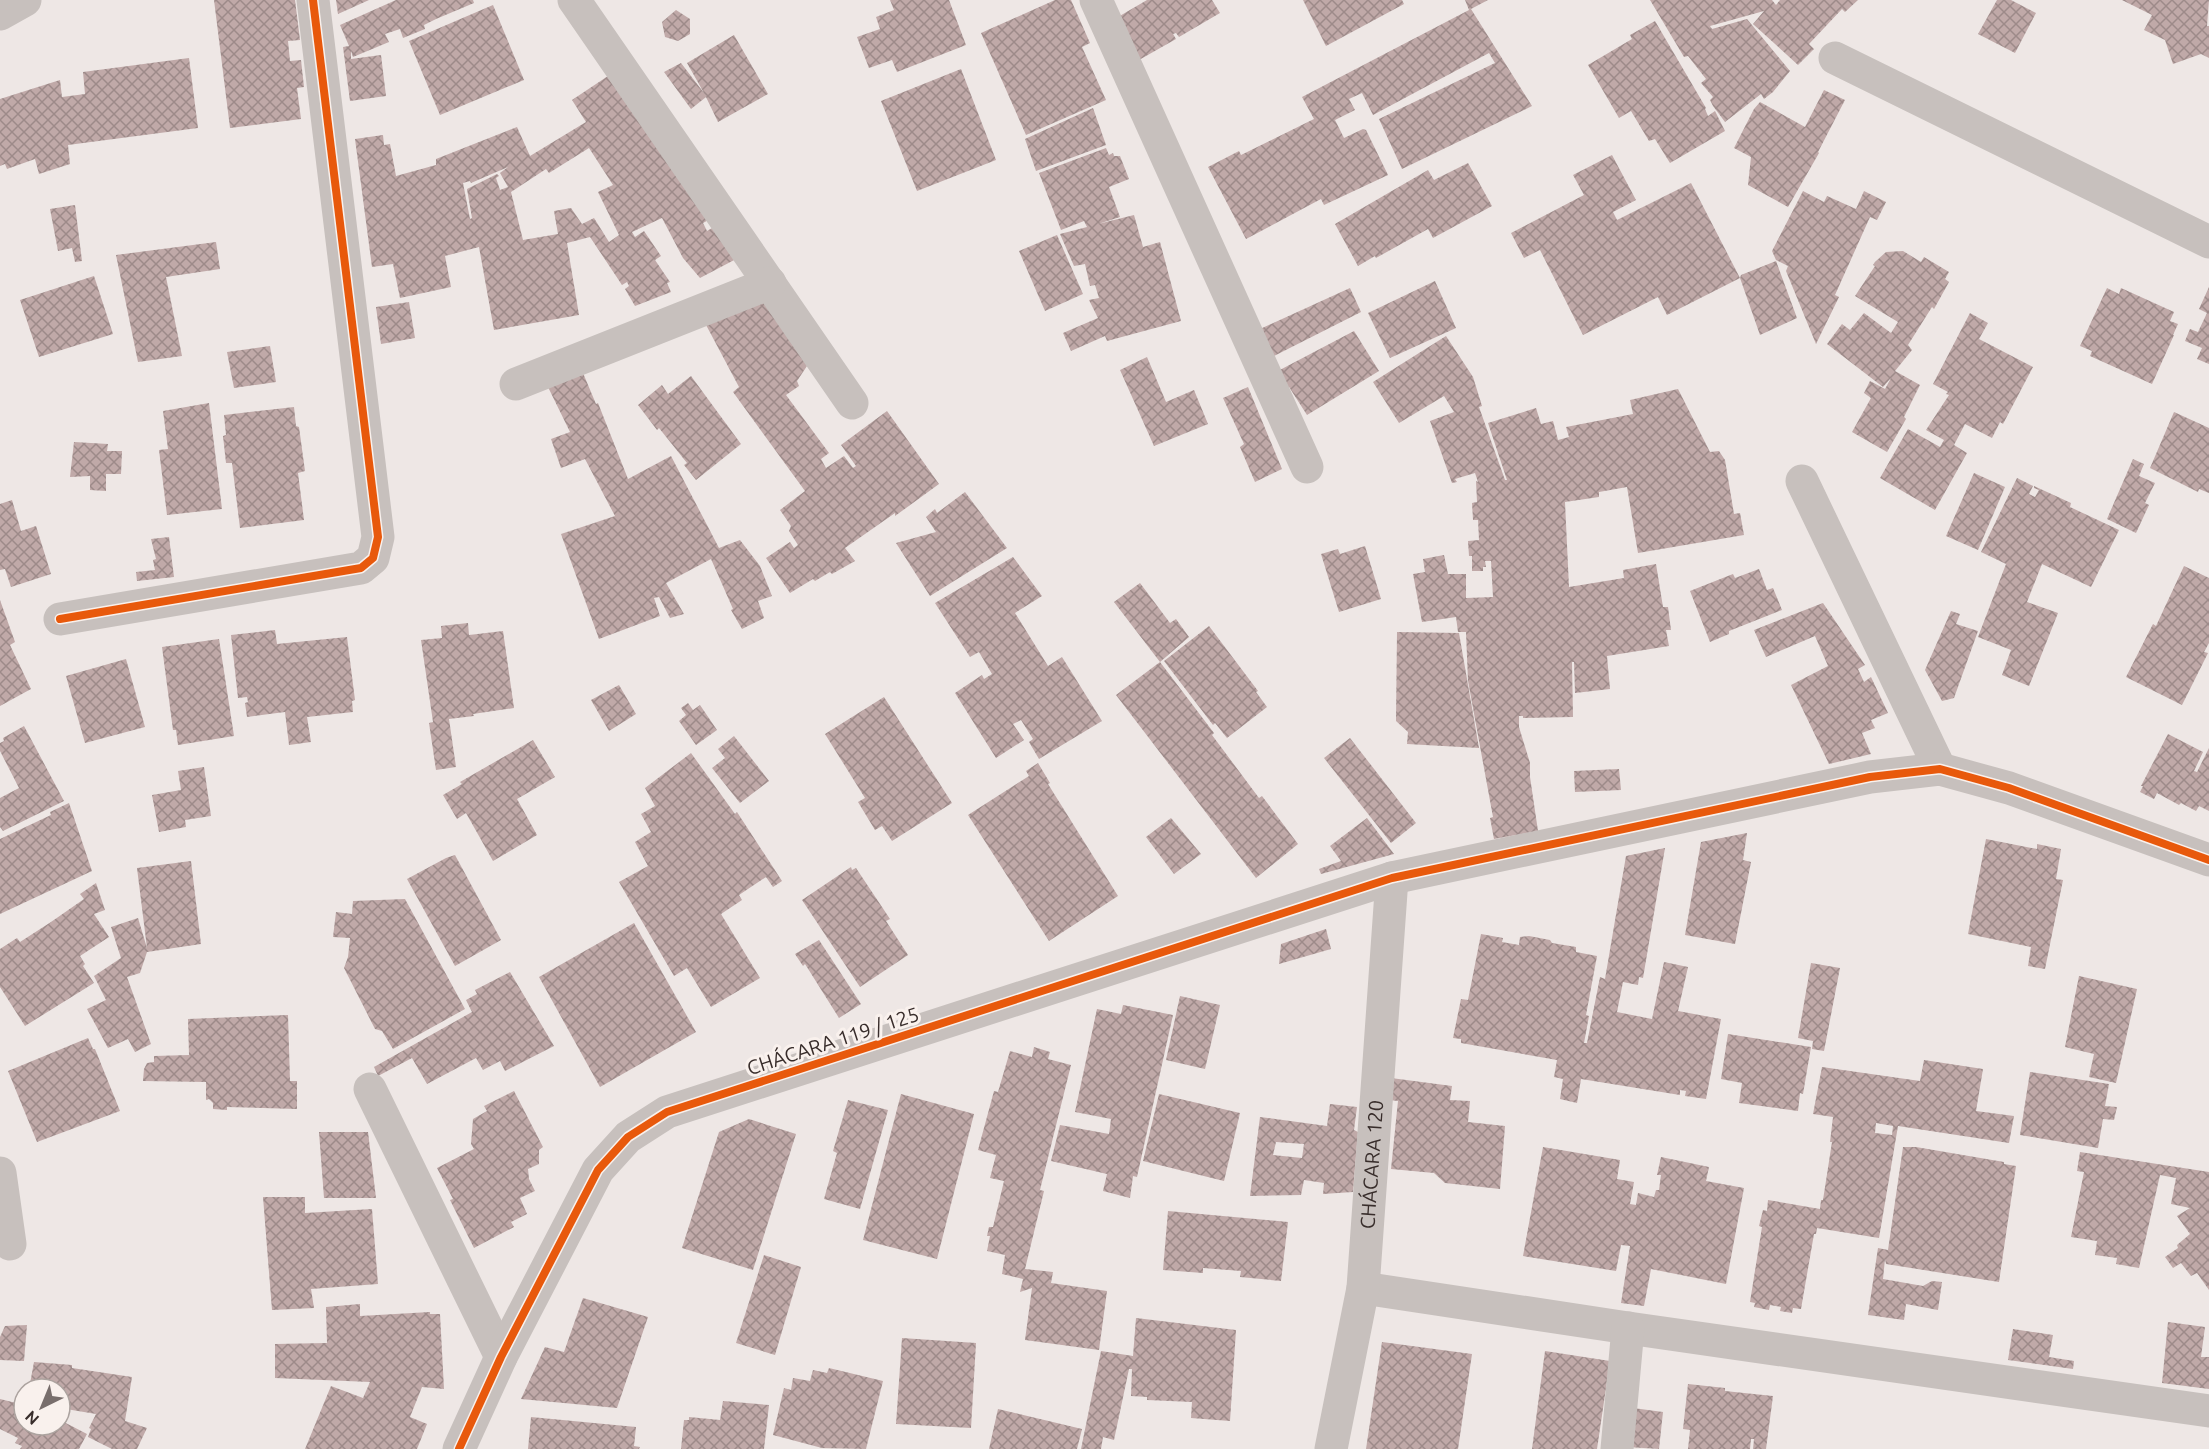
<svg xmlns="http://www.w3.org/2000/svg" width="2209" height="1449" viewBox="0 0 2209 1449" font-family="Ubuntu,sans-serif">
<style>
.building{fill:url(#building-cross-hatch);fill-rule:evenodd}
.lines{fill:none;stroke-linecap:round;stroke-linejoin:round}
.minor{stroke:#c7c0bd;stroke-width:33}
.cycleway-casing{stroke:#f9f1ed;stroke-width:11}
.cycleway{stroke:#e8590c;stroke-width:8}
.labels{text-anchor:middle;stroke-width:6;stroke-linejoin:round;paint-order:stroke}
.street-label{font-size:20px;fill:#382d2b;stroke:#f9f1ed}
</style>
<defs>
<pattern id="building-cross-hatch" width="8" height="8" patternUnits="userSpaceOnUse" patternTransform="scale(1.5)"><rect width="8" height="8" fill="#c0a9a8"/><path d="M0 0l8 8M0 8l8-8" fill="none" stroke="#9d8a89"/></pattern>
</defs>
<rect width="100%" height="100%" fill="#eee7e5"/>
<g class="building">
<path d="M214 0H295L300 40 288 41 290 61 301 60 304 87 297 88 301 119 230 128Z"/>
<path d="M336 0H369L338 14Z"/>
<path d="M396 0H473L474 3 436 19 424 25 425 29 403 38 400 29 385 34 389 42 353 57 351 51V59L381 55 386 96 350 101 343 47 349 46 340 25Z"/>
<path d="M890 0H949L966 45 897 72 892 60 869 68 857 37 880 29 876 17 894 10Z"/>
<path d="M1055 0H1071L1090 43 1082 47 1106 100 1026 135 981 33Z"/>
<path d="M1147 0H1212L1220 13 1179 37 1176 33 1173 34 1176 39 1139 60 1118 17Z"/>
<path d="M1303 0H1402L1404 4 1326 46Z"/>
<path d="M1465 0H1488L1471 9 1532 106 1402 169 1379 119 1495 63 1489 53 1373 115 1362 93 1349 99 1355 110 1335 120 1344 138 1363 129 1366 130 1388 175 1324 205 1321 199 1246 239 1208 167 1239 151 1241 155 1314 119 1302 97 1469 10Z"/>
<path d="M1650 0H1772L1776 5 1780 0H1858L1845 12 1842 9 1809 44 1814 49 1798 65 1753 24 1764 11 1710 26 1712 29 1747 19 1790 71 1773 92 1764 99 1761 94 1725 122 1713 106 1710 100 1713 97 1701 83 1706 79 1688 56 1684 57Z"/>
<path d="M1997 0H2011L2036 13 2015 53 1978 34Z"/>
<path d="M2122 0H2209L2207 26H2209V58L2201 54 2173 64 2165 40 2144 30 2152 15Z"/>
<path d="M493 5 524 80 440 115 409 41Z"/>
<path d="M676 10 690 19V34L678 41 665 37 662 22Z"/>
<path d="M1655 21 1706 108 1705 109 1708 116 1715 111 1725 131 1670 163 1655 139 1649 141 1631 111 1619 118 1588 65 1632 39 1630 35Z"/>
<path d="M734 35 768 94 718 122 706 97 691 109 664 72 681 63 704 93 687 63Z"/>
<path d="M189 58 198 128 68 145 70 164 39 174 35 159 7 169 5 164 0 166V99L60 80 62 97 85 94 83 72Z"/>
<path d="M961 69 996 160 917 191 881 101Z"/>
<path d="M611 74 714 217 703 223 707 231 719 224 738 258 700 278 683 258 662 218 632 232 635 237 644 231 661 256 655 260 670 282 667 283 671 292 635 306 625 289 629 286 627 282 622 285 590 237 567 243 579 315 494 330 479 247 445 256 451 287 400 298 393 264 372 267 355 139 383 135 384 145 390 144 396 176 436 165V159L517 127 530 156 586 122 572 100ZM589 148 613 185 598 192 619 235 609 242 594 218 582 224 571 208 554 211 558 234 523 240 511 192 546 169 549 173ZM508 167 500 173 508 187 500 190 496 178 499 176 497 174 467 189 472 218 470 219 463 183 470 181 471 183Z"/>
<path d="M1824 90 1845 100 1818 152 1819 153 1788 207 1748 185 1751 157 1734 148 1754 109 1760 102 1805 127Z"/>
<path d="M1093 108 1106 145 1036 171 1025 139Z"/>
<path d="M1106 148 1109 155 1113 153 1114 156H1120L1129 179 1109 187 1120 217 1098 224 1134 215 1143 247 1160 242 1181 321 1107 341 1105 336 1071 351 1063 333 1098 318 1089 300 1099 298 1095 285 1090 286 1085 264 1074 266 1060 234 1087 227 1084 221 1061 230 1039 173Z"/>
<path d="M1612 155 1636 200 1613 212 1617 220 1691 183 1740 278 1741 275 1776 261 1797 318 1760 335 1740 278 1667 315 1658 297 1583 335 1540 250 1524 258 1511 233 1584 195 1573 175Z"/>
<path d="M1468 163 1492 206 1433 238 1428 229 1376 258 1375 256 1358 266 1335 224 1428 170 1434 180Z"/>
<path d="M1803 191 1824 202 1827 196 1856 209 1864 191 1886 202 1877 220 1870 217 1835 295 1839 297 1816 344 1786 271 1788 266 1776 260 1772 251Z"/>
<path d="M75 205 82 261 75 262 72 248 58 251 50 209Z"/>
<path d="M1057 235 1083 294 1045 311 1019 251Z"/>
<path d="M216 242 220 269 166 277 182 356 138 362 116 255Z"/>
<path d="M1903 251 1921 262 1924 257 1949 272 1945 279 1949 282 1934 309 1932 307 1908 345 1912 350 1895 371 1920 385 1904 417 1906 419 1887 452 1852 432 1871 398 1864 393 1870 381 1887 390 1885 389 1891 378 1883 387 1827 344 1842 324 1850 330 1864 313 1891 333 1898 322 1855 296 1875 266 1873 265 1875 262 1886 252Z"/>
<path d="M94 276 113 334 39 357 20 300Z"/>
<path d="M1435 281 1456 328 1390 358 1368 313Z"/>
<path d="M2209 287V364L2197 359 2202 348 2185 341 2190 329 2198 332 2207 313 2199 309Z"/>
<path d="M1350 288 1361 312 1272 357 1260 329Z"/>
<path d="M2107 288 2119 294 2121 288 2174 312 2170 321 2178 324 2173 335H2174L2152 384 2090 356 2092 351 2080 346Z"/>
<path d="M781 292 807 366 797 381 799 386 786 395 829 453 821 459 826 468 844 456 853 468 856 466 841 445 887 411 939 484 895 516V513L845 548 855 561 832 574 830 572 815 581 813 579 790 593 766 558 790 542 794 548 798 545 789 531 791 526 780 510 805 491 733 392 739 387 705 323Z"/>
<path d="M409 302 415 338 381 344 376 307Z"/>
<path d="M1970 313 1988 323 1979 339 2033 367 2003 424 2000 422 1992 438 1965 424 1954 445 1967 453 1935 510 1880 478 1908 429 1940 447 1944 440 1926 430 1949 395 1946 394 1948 392 1933 384Z"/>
<path d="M1354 331 1379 371 1307 415 1289 387 1285 389 1276 372Z"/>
<path d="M1446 336 1473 377 1482 406 1479 407 1505 480H1507L1488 423 1536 408 1541 424 1553 421 1558 440 1569 437 1566 427 1633 414 1630 400 1678 389 1710 452 1719 451 1725 460 1734 514 1740 513 1744 535 1638 553 1627 487 1599 492V497L1565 502 1569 587 1624 578 1623 570 1656 564 1663 607H1668L1671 630H1666L1669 646 1607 656 1610 689 1575 693 1574 662H1572L1573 717 1523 718V716H1519V727L1530 763V777L1538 831 1494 839 1490 818 1493 817 1468 681 1466 632H1458L1456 617 1422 622 1413 574 1425 572 1423 559 1444 555 1448 574H1466V598L1493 597 1491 561H1485L1486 567H1483V571H1472V556H1469L1468 541 1479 540 1478 520H1473L1472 503 1477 502 1476 481 1478 482 1475 473 1455 479 1457 482 1452 483 1430 421 1454 412 1444 396 1399 423 1373 382Z"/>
<path d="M270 346 276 382 234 388 227 352Z"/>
<path d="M1147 357 1166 402 1194 390 1208 424 1154 446 1120 370Z"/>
<path d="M583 373 596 404 598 403 628 479 671 456 719 548 740 540 760 566 772 596 758 601 764 618 742 629 731 610 733 609 711 559 666 583 684 614 670 618 659 597 654 598 660 616 599 639 561 534 615 516 585 459 561 468 551 439 570 432 548 387Z"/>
<path d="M691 376 741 444 696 480 684 465 687 463 659 428 657 430 638 405 662 385 668 394Z"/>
<path d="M1248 387 1282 469 1255 482 1240 447 1244 444 1223 398Z"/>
<path d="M209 403 222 509 167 515 159 450 168 449 163 411Z"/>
<path d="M294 407 296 426 299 427 305 471 298 473 304 520 240 528 232 463H226L223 436 226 435 224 415Z"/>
<path d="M2174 412 2209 428V493L2199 489 2198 492 2150 468Z"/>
<path d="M74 442 108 444 107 451H122L121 474H106V491L90 490V476L70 477Z"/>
<path d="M2133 459 2144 464 2139 476 2155 483 2145 503 2149 505 2136 533 2107 519Z"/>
<path d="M1974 473 2005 487 1978 550 1946 536Z"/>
<path d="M2017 478 2033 486 2029 494 2035 497 2039 490 2034 488V486L2071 503 2070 507 2119 530 2091 587 2042 564 2027 602 2058 613 2029 686 2002 675 2011 650 1978 637 2006 564 1981 552Z"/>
<path d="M965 492 1007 548 930 596 896 543 936 532 926 517 935 509 937 513Z"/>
<path d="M12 500 21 531 36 526 51 574 11 587 5 569 0 570V504Z"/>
<path d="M169 537 174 577 137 581 136 572 155 570 153 560 156 559 151 539Z"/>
<path d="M1365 546 1381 599 1339 612 1321 554 1338 549 1340 554Z"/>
<path d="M1013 557 1042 596 1015 613 1048 666 1062 657 1102 721 1039 759 1029 742 1033 739 1021 720 1013 724 1024 740 996 758 955 693 982 675 984 679 992 674 979 652 970 657 935 603Z"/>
<path d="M2184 566 2209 578V643L2204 652 2208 653 2182 705 2126 677 2153 624 2156 626Z"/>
<path d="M1759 569 1767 590 1773 588 1782 610 1729 631V634L1710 642 1690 591 1733 574 1735 578Z"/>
<path d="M1140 583 1170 623 1176 619 1189 637 1160 662 1114 602Z"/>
<path d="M0 600 15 642 10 645 31 689 0 706Z"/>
<path d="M1823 603 1865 665 1858 669 1864 682 1871 677 1888 713 1871 720 1875 728 1862 733 1871 754 1829 764 1791 685 1828 666 1815 636 1766 657 1754 630Z"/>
<path d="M1951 611 1960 614 1956 624 1978 631 1954 698 1942 701 1925 670Z"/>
<path d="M468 623 469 635 503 631 514 708 473 714 474 716 449 719 456 767 436 770 429 723 433 722 421 640 442 638 441 626Z"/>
<path d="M1209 626 1258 691 1256 692 1267 707 1227 738 1215 723 1213 725 1164 661Z"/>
<path d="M275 630 277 644 347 637 355 700 352 701 353 712 307 717 311 742 289 745 285 712 247 717 245 703 248 702 247 697 238 698 231 635Z"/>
<path d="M1397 632 1459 633 1479 748 1407 744 1408 732 1396 721Z"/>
<path d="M219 639 234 736 178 745 176 730H173L162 647Z"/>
<path d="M126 659 145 727 85 743 66 676Z"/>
<path d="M1160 662 1214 733 1212 735 1259 798 1262 796 1298 844 1256 878 1116 695Z"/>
<path d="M619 685 636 714 609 731 591 700Z"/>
<path d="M884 697 952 803 892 841 882 826 875 830 858 802 865 798 825 734Z"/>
<path d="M688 703 693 710 700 705 717 730 696 745 679 721 686 715 681 708Z"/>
<path d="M24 726 64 801 3 831 0 827V798L19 788 0 751V743L4 741 3 738Z"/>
<path d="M2168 734 2203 752 2194 771 2197 772 2209 748V811L2199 806 2196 811 2181 803 2179 805 2157 793 2154 799 2140 792 2143 786H2141Z"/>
<path d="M734 736 769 781 740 803 712 768 725 758 718 749Z"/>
<path d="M1350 738 1416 823 1391 843 1324 758Z"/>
<path d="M533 740 555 777 517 799 537 835 493 861 466 813 457 819 443 795 462 784 460 782Z"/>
<path d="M691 753 735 814 737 812 782 881 773 887 766 877 739 895 742 900 721 914 760 978 711 1007 687 968 674 976 619 882 648 866 635 842 651 832 641 814 655 806 645 788Z"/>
<path d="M1038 763 1050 783 1048 784 1118 896 1049 941 968 815 1029 776 1026 771Z"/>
<path d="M204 767 211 816 185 820 186 827 159 832 152 795 181 790 178 771Z"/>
<path d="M1619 769 1621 790 1575 792 1574 771Z"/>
<path d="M69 803 92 871 0 914V839L51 815 50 812Z"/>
<path d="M1171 818 1201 854 1174 874 1146 837Z"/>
<path d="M1367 818 1394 854 1321 874 1319 869 1341 861 1330 846Z"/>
<path d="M1747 833 1743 860 1751 862 1735 944 1685 935 1701 842Z"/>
<path d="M1986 839 2037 849V844L2061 849 2056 879 2063 880 2045 969 2028 966 2031 947 1968 934Z"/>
<path d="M1665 848 1643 978 1639 977 1638 985 1623 982 1617 1012 1652 1019 1664 962 1688 967 1678 1011 1721 1019 1706 1099 1685 1096 1686 1091 1680 1090V1095L1581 1079 1577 1103 1560 1099 1563 1079 1554 1077 1557 1060 1461 1043V1039L1453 1038 1461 999 1468 1000 1481 934 1503 938 1502 942 1519 945 1520 937 1529 936 1550 940 1552 943 1576 947V952L1597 956 1586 1015 1589 1016 1584 1043H1587L1600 977 1605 979 1626 856Z"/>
<path d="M455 855 501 940 455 966 407 879 446 858Z"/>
<path d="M191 861 201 944 147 952 140 973 127 977 151 1044 135 1052 128 1039 108 1048 87 1009 106 1000 94 976 121 958 111 927 138 918 147 948 137 868Z"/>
<path d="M851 867 852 870 856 868 890 919 886 921 908 955 860 987 802 900Z"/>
<path d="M96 883 105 910 94 914 109 937 80 956 85 964 83 966 94 983 25 1026 0 987V949L17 938 20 942 51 922 84 899 80 894Z"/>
<path d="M405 899 465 1009 393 1049 382 1031 375 1029 344 968 348 957 350 938 333 937 336 912 352 914 353 901Z"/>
<path d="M634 923 696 1032 600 1087 539 977Z"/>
<path d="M1326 929 1331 949 1279 964 1281 944Z"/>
<path d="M819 940 861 1004 839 1018 805 964 803 966 795 954Z"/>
<path d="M1811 963 1840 968 1824 1051 1812 1049 1813 1041 1798 1038Z"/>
<path d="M510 972 554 1046 505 1071 500 1061 483 1070 476 1058 427 1084 412 1058 378 1076 374 1067 472 1012 466 1000 477 994 475 990Z"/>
<path d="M2079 976 2137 989 2116 1083 2089 1077 2094 1054 2065 1047Z"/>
<path d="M1180 996 1220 1005 1205 1069 1166 1060Z"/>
<path d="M1123 1005 1173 1015 1137 1177 1133 1176 1130 1198 1103 1191 1107 1174 1051 1161 1060 1125 1109 1134 1111 1119 1075 1112 1097 1009 1121 1014Z"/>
<path d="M288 1015 290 1081H297V1109L227 1107V1110L213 1109V1103L209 1099 206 1100V1082L143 1081 144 1069 147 1063 154 1062V1056L189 1055 188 1019Z"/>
<path d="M1728 1034 1811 1047 1803 1094 1800 1093 1798 1111 1739 1103 1742 1083 1721 1079Z"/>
<path d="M88 1038 93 1049H95L120 1111 37 1142 8 1071Z"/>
<path d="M1034 1047 1050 1052 1048 1059 1071 1065 1040 1190 1044 1191 1025 1269 1053 1272 1051 1283 1107 1291 1099 1350 1025 1340 1032 1288 1020 1292 1023 1279 1002 1274 1005 1255 987 1251 990 1236H987L989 1227H993L1004 1181 990 1178 996 1155 978 1150 994 1091 998 1092 1010 1051 1032 1057Z"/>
<path d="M1924 1060 1983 1069 1976 1111 2014 1116 2009 1143 1898 1126 1879 1238 1817 1228 1816 1234H1814L1801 1309 1793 1308 1792 1313 1780 1311 1781 1307 1770 1305 1769 1310 1754 1307 1755 1303 1750 1302 1762 1227 1759 1226 1763 1210 1767 1211 1768 1200 1820 1209 1821 1200H1823L1832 1142H1830L1833 1117 1813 1114 1822 1067 1920 1081ZM1876 1123 1893 1126 1892 1135 1875 1133Z"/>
<path d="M2030 1072 2109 1084 2105 1106 2117 1107 2114 1120 2103 1119 2098 1148 2020 1135Z"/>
<path d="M1391 1078 1452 1086 1450 1100 1470 1101 1468 1122 1505 1126 1500 1189 1445 1183 1434 1173 1391 1169 1398 1101 1389 1100Z"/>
<path d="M514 1091 543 1147 539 1150V1164L528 1169 529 1179 535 1191 520 1198 527 1214 511 1222 514 1227 474 1248 450 1200 453 1199 437 1168 474 1149 471 1144 473 1119 487 1111 484 1106Z"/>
<path d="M901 1094 974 1114 937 1259 863 1240Z"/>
<path d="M1159 1094 1240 1113 1224 1181 1143 1161Z"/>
<path d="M848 1100 888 1110 860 1209 824 1199 837 1153 833 1151Z"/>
<path d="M1330 1104 1357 1107 1354 1130 1358 1132 1353 1192 1323 1194 1324 1183 1304 1180 1301 1195 1250 1196 1260 1117 1327 1126ZM1276 1142 1304 1144 1302 1158 1273 1155Z"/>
<path d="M749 1119 796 1134 753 1270 682 1248 719 1132Z"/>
<path d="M319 1132H368L376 1198H324Z"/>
<path d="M1543 1147 1620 1160 1617 1179 1634 1182 1630 1204 1636 1205 1638 1193 1654 1197 1656 1190H1659L1661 1175H1657L1661 1157 1709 1167 1706 1181 1744 1188 1726 1284 1651 1269 1644 1306 1621 1303 1630 1246 1621 1245 1616 1271 1523 1256Z"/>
<path d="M1903 1147H1916L2004 1162V1164L2016 1166 1999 1282 1886 1264 1885 1259 1883 1279 1923 1286 1932 1281 1942 1282 1938 1310 1906 1304 1904 1320 1868 1315 1878 1248 1888 1250Z"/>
<path d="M2080 1152 2209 1172V1290L2197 1273 2191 1276 2181 1263 2173 1268 2165 1257 2178 1248 2177 1245 2190 1234 2177 1216 2190 1208 2171 1204 2176 1178 2160 1175 2139 1268 2116 1264 2117 1258 2095 1255 2097 1241 2071 1237 2084 1172 2077 1171Z"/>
<path d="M263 1197H305V1213L372 1209 378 1284 311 1289 314 1308 272 1310Z"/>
<path d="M1168 1211 1288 1222 1281 1281 1240 1277 1241 1271 1203 1268V1273L1163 1270Z"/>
<path d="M764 1255 801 1267 775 1355 736 1343Z"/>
<path d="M583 1298 648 1317 617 1408 521 1399 545 1347 564 1352Z"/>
<path d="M360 1304V1316L430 1312V1314H440L444 1389 422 1387 410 1417 427 1424 417 1449H305L331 1386 363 1398 370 1382 275 1378V1344L327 1343 326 1307Z"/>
<path d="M1136 1318 1236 1330 1230 1421 1191 1418 1192 1402 1147 1400V1397L1131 1396 1132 1369H1129L1114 1440 1103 1437 1101 1449H1081L1101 1351 1133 1356Z"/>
<path d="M2168 1322 2205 1327 2201 1357H2209V1389L2162 1383Z"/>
<path d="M27 1325 24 1361 0 1360V1337L5 1326Z"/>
<path d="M2013 1329 2053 1335 2049 1357 2074 1361 2073 1369 2008 1360Z"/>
<path d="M902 1338 976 1343 971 1428 896 1424Z"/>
<path d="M1382 1342 1472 1354 1458 1449H1366Z"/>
<path d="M1545 1351 1610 1361 1597 1449H1532Z"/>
<path d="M34 1362 72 1365V1368L132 1377 125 1421 147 1428 137 1449H112L88 1437 91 1429 89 1428 96 1414 60 1408V1389H29Z"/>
<path d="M829 1368 883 1381 866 1449 822 1448 773 1435 784 1388 791 1390 793 1378 810 1381 813 1370 827 1373Z"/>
<path d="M1688 1384 1725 1388V1391L1773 1396 1766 1449H1753L1754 1439H1751L1750 1449H1688L1690 1430 1683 1429Z"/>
<path d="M0 1399 24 1405V1425H60V1420L87 1434 79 1449H20L22 1446 15 1443 18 1438 0 1429Z"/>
<path d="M723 1401 769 1405 764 1449H681L684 1420H689V1417L720 1420Z"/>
<path d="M1633 1408 1663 1412 1659 1449 1628 1447Z"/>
<path d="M998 1409 1082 1429 1077 1449H989Z"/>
<path d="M531 1417 636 1427 634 1446 640 1447 639 1449H528Z"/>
</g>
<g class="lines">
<g class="minor">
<path d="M574 0 852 403"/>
<path d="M1096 0 1307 467"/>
<path d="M0 14 25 0"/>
<path d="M1835 58 2209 242"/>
<path d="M516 384 770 283"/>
<path d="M1802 481 1940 769"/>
<path d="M60 619 361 568 373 558 378 537 313 0"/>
<path d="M370 1089 501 1357"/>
<path d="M0 1173 10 1244"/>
<path d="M1363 1288 1628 1328 2209 1411"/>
<path d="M459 1449 501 1357 598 1170 628 1137 667 1112 1392 878 1870 777 1940 769 2009 788 2209 860"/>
<path id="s1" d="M1331 1449 1363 1288 1392 878"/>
<path d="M1617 1449 1628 1328"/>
</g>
<defs>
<g id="cycleway">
<path d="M60 619 361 568 373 558 378 537 313 0"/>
<path d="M459 1449 501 1357 598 1170 628 1137 667 1112 1392 878 1870 777 1940 769 2009 788 2209 860"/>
</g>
</defs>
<use href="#cycleway" class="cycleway-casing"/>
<use href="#cycleway" class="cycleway"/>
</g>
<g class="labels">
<g class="street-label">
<text transform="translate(833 1041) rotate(-18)" y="7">CHÁCARA 119 / 125</text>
<text dy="7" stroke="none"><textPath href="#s1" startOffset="288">CHÁCARA 120</textPath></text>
</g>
</g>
<g transform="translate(42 1407) rotate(223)"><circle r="28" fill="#f9f1ed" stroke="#aca39f" stroke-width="1.5"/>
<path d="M0-4.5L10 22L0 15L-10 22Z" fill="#786e6c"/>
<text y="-9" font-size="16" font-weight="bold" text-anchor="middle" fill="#382d2b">N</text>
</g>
</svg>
